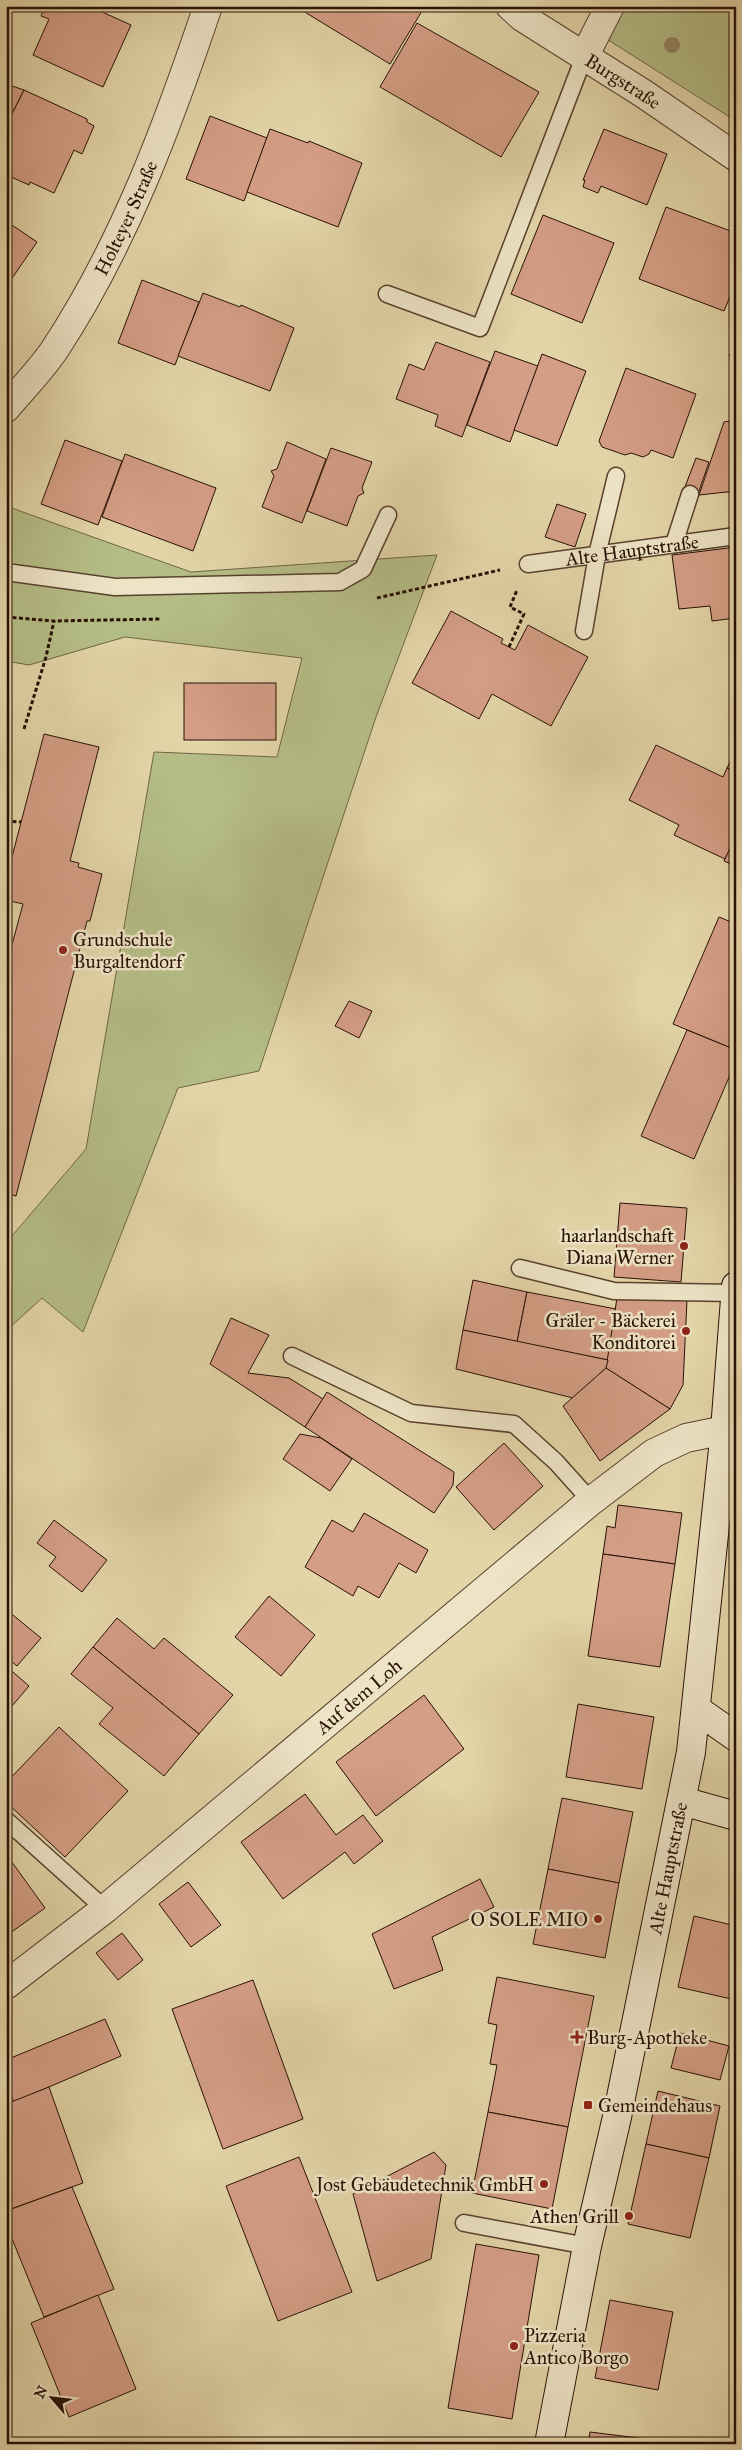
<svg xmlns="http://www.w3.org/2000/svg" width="742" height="2450" viewBox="0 0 742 2450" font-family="'IM FELL Great Primer',serif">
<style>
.green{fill:#b5bd86;stroke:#6f6646}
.building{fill:#d49e86;stroke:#291005}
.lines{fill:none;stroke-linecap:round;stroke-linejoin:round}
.lane-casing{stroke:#58412e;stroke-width:19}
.street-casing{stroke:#58412e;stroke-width:30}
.secondary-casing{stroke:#291005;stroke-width:30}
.path{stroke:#291005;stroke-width:3;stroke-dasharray:4 2.5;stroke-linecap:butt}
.lane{stroke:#ede4c6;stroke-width:16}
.street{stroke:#ede4c6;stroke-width:28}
.secondary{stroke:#ede4c6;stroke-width:28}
.tree{fill:#948564}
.poi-dot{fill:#8f2418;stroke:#ede4c6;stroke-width:2}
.labels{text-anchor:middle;stroke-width:5;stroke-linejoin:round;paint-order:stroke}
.street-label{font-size:19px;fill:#291005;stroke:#ede4c6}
.poi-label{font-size:19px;fill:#291005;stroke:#ede4c6;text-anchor:end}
</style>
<rect width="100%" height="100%" fill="#e3d5a8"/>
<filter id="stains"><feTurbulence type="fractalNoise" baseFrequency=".004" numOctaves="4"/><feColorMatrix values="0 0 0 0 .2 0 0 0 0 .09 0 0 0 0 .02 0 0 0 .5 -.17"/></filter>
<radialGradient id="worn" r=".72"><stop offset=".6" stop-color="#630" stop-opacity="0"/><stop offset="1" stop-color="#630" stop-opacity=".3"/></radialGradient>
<g class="green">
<path d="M617 6H736V121L602 36Z"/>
<path d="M6 506 191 572 437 555 376 717 259 1071 178 1088 83 1332 42 1298 6 1331V1243L86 1149 154 752 277 757 302 658 125 637 29 665 6 661Z"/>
</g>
<g class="building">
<path d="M45 6H89L131 25 103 87 33 55 49 19 41 16Z"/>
<path d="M306 6H425L390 64 303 11Z"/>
<path d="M417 23 539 92 501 157 380 87Z"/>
<path d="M6 84 24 90 6 126Z"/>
<path d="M24 90 87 119V122L94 126 82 154 74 150 54 193 30 182 29 185 9 176 11 172 6 170V126Z"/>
<path d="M210 116 267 138 244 201 186 179Z"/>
<path d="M270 129 308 143 309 141 362 163 338 227 247 192Z"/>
<path d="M604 129 667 154 647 205 601 186 598 193 583 187 585 180H583Z"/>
<path d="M666 207 736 233V282L724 311 639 279Z"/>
<path d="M543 215 614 243 582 323 511 294Z"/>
<path d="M6 221 37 242 6 287Z"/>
<path d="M142 280 199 302 175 365 118 343Z"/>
<path d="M203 293 240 307 241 305 294 328 270 391 178 356Z"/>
<path d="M436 342 490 362 462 437 435 426 438 415 396 399 409 364 424 370Z"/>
<path d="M736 349V363L729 355Z"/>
<path d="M495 351 538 366 510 442 467 425Z"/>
<path d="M542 354 586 371 557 446 514 430Z"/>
<path d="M626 368 696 394 673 458 651 450 649 454 643 457 631 453 625 455 602 447 599 441Z"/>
<path d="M736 420V491L699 495 724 422Z"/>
<path d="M65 440 122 461 98 525 41 504Z"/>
<path d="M287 442 326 459 302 523 262 507 274 476 271 471 277 469Z"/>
<path d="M331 448 372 462 362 488 364 493 358 496 347 526 307 511Z"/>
<path d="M125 454 216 488 193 551 102 517Z"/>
<path d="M696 458 709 462 697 497 683 492Z"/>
<path d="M557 504 586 514 575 547 545 537Z"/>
<path d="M736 547V618L712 621 710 606 679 609 672 555Z"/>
<path d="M451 611 503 639 501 643 515 650 528 625 588 657 551 726 492 694 479 719 412 683Z"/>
<rect x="184" y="683" width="92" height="57"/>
<path d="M44 734 99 747 70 861 79 863 78 867 102 874 90 921H87L16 1196 6 1193V967L23 904 6 900V880Z"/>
<path d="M656 745 723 777 727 768 736 772V836L725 859 674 835 679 825 629 800Z"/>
<path d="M736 750V772L727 768Z"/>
<path d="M736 836V866L724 861Z"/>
<path d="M719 917 736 924V1050L673 1024Z"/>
<path d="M349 1001 372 1011 359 1038 335 1026Z"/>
<path d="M687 1030 736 1050V1061L694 1159 641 1136Z"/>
<path d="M620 1203 687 1208 681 1282 614 1277Z"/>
<path d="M473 1280 527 1292 517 1342 463 1330Z"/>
<path d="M527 1292 616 1309 608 1360 517 1342Z"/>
<path d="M617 1298 687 1300 683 1385 670 1409 606 1368Z"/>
<path d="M231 1318 269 1335 248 1373 289 1378 323 1399 305 1427 210 1364Z"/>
<path d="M463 1330 608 1360 606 1368 573 1398 456 1369Z"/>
<path d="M606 1368 670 1409 600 1461 563 1406Z"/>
<path d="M327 1392 454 1472 453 1485 434 1513 305 1427Z"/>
<path d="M300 1434 321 1438 352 1459 330 1491 283 1459Z"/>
<path d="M504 1443 543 1486 494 1530 456 1487Z"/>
<path d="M618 1505 682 1513 675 1564 603 1554 607 1526 615 1528Z"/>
<path d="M364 1513 428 1550 416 1573 399 1563 379 1598 358 1586 353 1596 305 1567 332 1520 353 1532Z"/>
<path d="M54 1520 107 1560 82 1592 49 1566 56 1557 37 1543Z"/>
<path d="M603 1554 675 1564 660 1667 588 1656Z"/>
<path d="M269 1596 315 1635 281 1676 235 1637Z"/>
<path d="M8 1611 41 1638 17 1666 6 1657V1613Z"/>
<path d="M117 1618 154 1649 164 1638 233 1695 199 1734 93 1647Z"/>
<path d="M93 1647 199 1734 164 1776 99 1724 113 1708 71 1674Z"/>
<path d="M6 1666 29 1686 6 1713Z"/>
<path d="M424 1695 464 1749 376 1816 336 1762Z"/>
<path d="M578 1704 654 1717 642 1789 566 1777Z"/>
<path d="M59 1727 128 1791 65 1857 6 1802V1783Z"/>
<path d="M305 1794 336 1835 363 1815 383 1841 354 1864 345 1852 283 1899 241 1842Z"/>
<path d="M562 1798 633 1812 619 1883 548 1869Z"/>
<path d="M9 1858 45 1908 6 1936V1860Z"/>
<path d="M548 1869 619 1883 605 1958 533 1944Z"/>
<path d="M480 1879 494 1907 432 1937 443 1970 394 1989 372 1934Z"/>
<path d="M188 1882 221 1925 191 1947 159 1904Z"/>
<path d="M694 1916 736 1926V2000L678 1987Z"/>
<path d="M122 1933 143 1960 118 1980 96 1953Z"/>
<path d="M497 1977 594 1996 568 2127 488 2112 497 2065 490 2064 497 2025 488 2023Z"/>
<path d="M253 1980 303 2119 223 2149 172 2009Z"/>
<path d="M105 2019 121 2056 14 2102 6 2084V2060Z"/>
<path d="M680 2033 729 2046 720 2080 671 2068Z"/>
<path d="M49 2087 83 2183 8 2210 6 2204V2104Z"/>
<path d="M658 2091 720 2106 709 2158 646 2144Z"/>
<path d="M488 2112 568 2127 552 2209 472 2193Z"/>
<path d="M646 2144 709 2158 690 2238 628 2224Z"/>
<path d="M434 2152 446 2165 431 2259 377 2281 353 2194Z"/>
<path d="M299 2157 352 2292 278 2321 226 2186Z"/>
<path d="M72 2187 114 2289 44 2317 6 2224V2211Z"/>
<path d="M476 2244 539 2255 512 2419 448 2408Z"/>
<path d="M98 2295 136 2389 69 2417 31 2323Z"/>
<path d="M610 2300 673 2312 658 2390 595 2378Z"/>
<path d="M590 2432 655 2440 654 2444H588Z"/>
</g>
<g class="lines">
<defs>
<g id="lane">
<path d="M387 294 480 328 584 57"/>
<path d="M674 544 690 494"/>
<path id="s1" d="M528 564 736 536"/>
<path d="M6 572 115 587 340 582 363 569 388 515"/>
<path d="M584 631 597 555 616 476"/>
<path d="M520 1268 614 1291 735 1293"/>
<path d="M292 1356 411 1413 514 1424 556 1462 591 1501"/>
<path d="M6 1820 105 1909"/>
<path d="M464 2223 587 2246"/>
</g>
<g id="street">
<path id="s2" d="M510 6 522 17 644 94 736 157"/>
<path d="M584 57 610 6"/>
<path id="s3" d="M6 408C22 389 41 370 55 349 124 244 168 125 208 6"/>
<path id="s4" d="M6 1985 105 1909 591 1501 654 1453 686 1438 725 1430"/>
</g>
<g id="secondary">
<path d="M696 1709 736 1737"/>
<path d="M682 1801 736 1816"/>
<path id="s5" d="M549 2444 587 2246 617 2117 691 1752 725 1430 736 1286"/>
</g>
</defs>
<use href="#lane" class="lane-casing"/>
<use href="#street" class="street-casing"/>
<use href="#secondary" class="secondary-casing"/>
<g class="path">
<path d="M377 598 500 570"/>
<path d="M6 617 54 621 160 619"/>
<path d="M509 647 524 614 510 607 517 590"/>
<path d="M24 729 46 657 54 621"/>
<path d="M6 821 21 822"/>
<path d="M191 2444 203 2441 214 2444"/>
</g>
<use href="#lane" class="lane"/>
<use href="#street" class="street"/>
<use href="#secondary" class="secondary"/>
</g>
<circle class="tree" cx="672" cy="45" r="8"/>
<g class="poi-dot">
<circle cx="63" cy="950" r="5"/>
<circle cx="684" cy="1246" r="5"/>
<circle cx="686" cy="1331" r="5"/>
<circle cx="598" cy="1919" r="5"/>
<path d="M574.5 2029.5h5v5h5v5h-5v5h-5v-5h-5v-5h5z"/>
<rect x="583" y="2100" width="10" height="10" rx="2.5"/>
<circle cx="544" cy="2184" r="5"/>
<circle cx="629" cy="2216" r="5"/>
<circle cx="514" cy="2346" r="5"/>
</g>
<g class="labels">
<g class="street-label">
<text dy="7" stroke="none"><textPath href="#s2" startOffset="136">Burgstraße</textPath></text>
<text dy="7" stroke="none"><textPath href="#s3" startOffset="226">Holteyer Straße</textPath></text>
<text dy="7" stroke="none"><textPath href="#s1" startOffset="105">Alte Hauptstraße</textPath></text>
<text dy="7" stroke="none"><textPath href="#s4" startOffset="456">Auf dem Loh</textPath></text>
<text dy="7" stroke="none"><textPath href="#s5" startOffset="588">Alte Hauptstraße</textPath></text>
</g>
<g class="poi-label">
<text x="73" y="946" text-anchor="start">Grundschule<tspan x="73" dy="22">Burgaltendorf</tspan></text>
<text x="674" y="1242">haarlandschaft<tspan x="674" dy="22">Diana Werner</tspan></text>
<text x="676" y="1327">Gräler - Bäckerei<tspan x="676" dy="22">Konditorei</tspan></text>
<text x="588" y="1926">O SOLE MIO</text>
<text x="587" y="2044" text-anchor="start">Burg-Apotheke</text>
<text x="598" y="2112" text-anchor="start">Gemeindehaus</text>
<text x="534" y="2191">Jost Gebäudetechnik GmbH</text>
<text x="619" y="2223">Athen Grill</text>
<text x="524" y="2342" text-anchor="start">Pizzeria<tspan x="524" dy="22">Antico Borgo</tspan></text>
</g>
</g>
<rect width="742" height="2450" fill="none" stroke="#e3d5a8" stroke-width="25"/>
<rect x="8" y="8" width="727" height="2435" fill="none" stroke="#291005" stroke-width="2.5"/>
<rect x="12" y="12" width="717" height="2425" fill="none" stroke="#291005"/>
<g transform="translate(52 2398) rotate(298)" stroke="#ede4c6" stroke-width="4" paint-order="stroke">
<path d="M0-4L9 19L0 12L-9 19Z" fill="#291005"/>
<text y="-8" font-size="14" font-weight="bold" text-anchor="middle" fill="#291005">N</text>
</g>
<rect width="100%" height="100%" filter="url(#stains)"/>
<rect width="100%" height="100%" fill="url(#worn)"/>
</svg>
